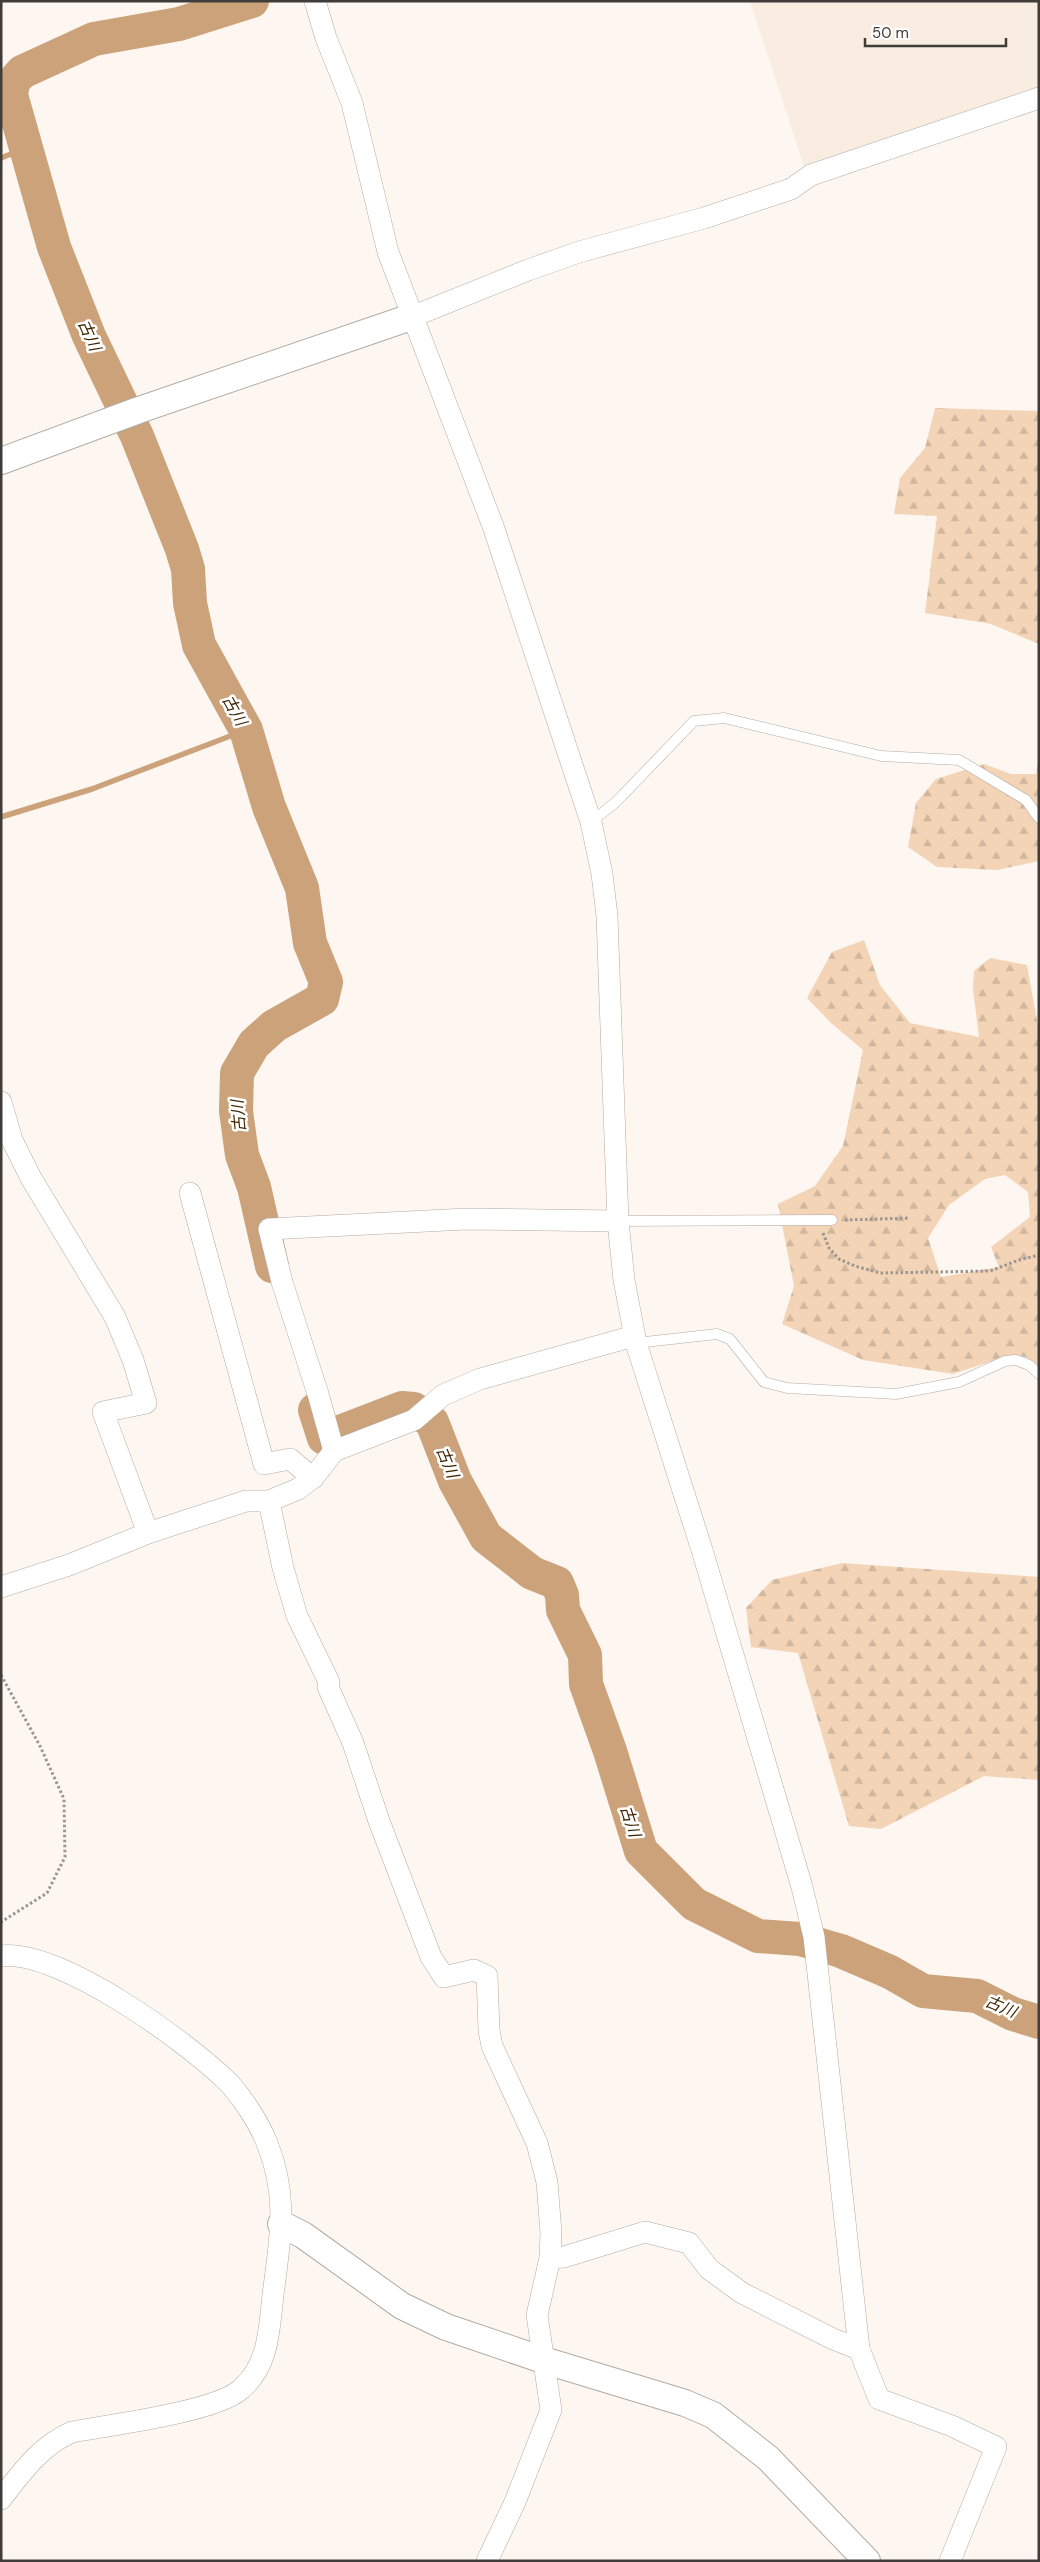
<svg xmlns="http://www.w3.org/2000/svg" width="1040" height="2562" viewBox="0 0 1040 2562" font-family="'DM Sans','Noto Sans JP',sans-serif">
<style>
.built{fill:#f9ece0}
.forest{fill:url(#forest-firs);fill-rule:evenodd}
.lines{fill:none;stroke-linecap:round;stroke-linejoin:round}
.stream{stroke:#cca27a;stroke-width:5.5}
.river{stroke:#cca27a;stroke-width:34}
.service-casing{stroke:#b2aba5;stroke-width:11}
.minor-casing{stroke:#b2aba5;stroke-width:22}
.tertiary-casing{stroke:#b2aba5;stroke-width:28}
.path{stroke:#9b9692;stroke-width:3;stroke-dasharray:2.5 2.5;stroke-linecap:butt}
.service{stroke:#fff;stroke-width:10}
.minor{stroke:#fff;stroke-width:21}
.tertiary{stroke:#fff;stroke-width:26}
.labels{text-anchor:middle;stroke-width:5;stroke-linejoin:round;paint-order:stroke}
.water-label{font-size:16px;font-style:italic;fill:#402402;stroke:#fff}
</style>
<defs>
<pattern id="forest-firs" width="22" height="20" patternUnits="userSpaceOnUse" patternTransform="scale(1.25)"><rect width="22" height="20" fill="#f3d4b6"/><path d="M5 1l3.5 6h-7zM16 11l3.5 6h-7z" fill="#d1b79d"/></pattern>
</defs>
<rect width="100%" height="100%" fill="#fef7f1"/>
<path class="built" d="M750 1H1039V91L809 168 804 166Z"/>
<g class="forest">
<path d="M935 408 1039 411V644L991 624 925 613 937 516 894 514 900 478 925 448Z"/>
<path d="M1039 759V861L997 870 937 867 908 847 916 803 936 779 984 764 1011 774H1036Z"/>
<path d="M864 940 880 985 910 1023 979 1037 973 990 974 971 990 958 1027 965 1039 1031V1366L1026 1357 1010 1355 953 1374 863 1360 782 1324 794 1286 778 1204 815 1186 843 1146 863 1050 831 1023 807 998 832 952ZM1005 1175 1028 1192 1030 1217 991 1247 999 1267 941 1277 928 1238 949 1205 985 1179Z"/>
<path d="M842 1563 1039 1577V1780L984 1776 881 1829 849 1826 798 1653 751 1647 746 1608 772 1580Z"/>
</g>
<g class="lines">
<g class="stream">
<path d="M1 158 26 148"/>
<path d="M1 817 92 789 246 730"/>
</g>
<g class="river">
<path d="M252 1 179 24 94 39 22 72 13 82 11 95 54 247 89 336 137 436 182 549 188 569 190 603 199 645 246 730 269 807 302 888 310 943 326 982 322 999 274 1026 254 1044 237 1073 236 1111 242 1155 254 1187 272 1266"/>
<path d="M315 1410 324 1438 402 1408 414 1409 432 1422 455 1481 486 1537 532 1573 557 1583 562 1595 563 1610 585 1655 586 1684 610 1751 641 1851 694 1904 758 1936 800 1939 841 1951 890 1972 923 1991 977 1996 1013 2014 1039 2022"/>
</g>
<defs>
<g id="service">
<path d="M591 822 616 802 694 721 724 718 881 756 959 760 1026 800 1039 818"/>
<path d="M618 1221 832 1220"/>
<path d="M636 1343 717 1334 730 1339 764 1382 787 1388 896 1394 959 1382 1005 1361 1016 1360 1029 1365 1039 1374"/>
</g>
<g id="minor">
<path d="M315 1 326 38 352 103 388 252 493 526 591 822 602 874 607 916 618 1221 624 1280 636 1343 702 1550 802 1887 814 1937 859 2349 879 2399 952 2426 996 2447 950 2561"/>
<path d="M414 316 528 270 579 252 704 218 791 189 811 175 1039 98"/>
<path d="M1 1102 12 1140 31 1178 115 1317 133 1360 146 1403 103 1412 148 1533"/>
<path d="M190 1193 264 1464 290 1459 313 1478"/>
<path d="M334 1451 318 1394 282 1282 269 1229 466 1219 618 1221"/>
<path d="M269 1501 283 1568 297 1616 329 1682 328 1687 353 1743 379 1821 431 1957 444 1977 474 1970 487 1976 489 2030 492 2046 537 2143 547 2182 551 2233 550 2258 537 2315 551 2410 515 2502 487 2561"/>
<path d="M1 1587 69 1565 148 1533 246 1501H269L298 1489 313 1478 334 1451 414 1420 443 1395 480 1379 634 1336"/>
<path d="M1 1956C60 1949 189 2043 230 2084 244 2100 259 2123 267 2143 289 2198 280 2239 273 2295 269 2330 269 2366 240 2390 214 2412 110 2425 72 2432 40 2446 22 2472 1 2499"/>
<path d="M550 2258 564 2257 645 2232 689 2243 709 2269 742 2293 833 2339 859 2349"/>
</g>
<g id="tertiary">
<path d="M1 461 139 410 414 316"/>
<path d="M281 2224 303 2235 402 2306 446 2327 543 2360 685 2403 713 2415 768 2458 867 2561"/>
</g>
</defs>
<use href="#service" class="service-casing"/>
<use href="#minor" class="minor-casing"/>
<use href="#tertiary" class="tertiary-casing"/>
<g class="path">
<path d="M845 1220 910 1218"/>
<path d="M823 1233 829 1248 839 1259 855 1266 880 1273 990 1271 1019 1260 1039 1255"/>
<path d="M1 1675 40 1746 64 1799 65 1857 47 1893 1 1922"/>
</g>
<use href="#service" class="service"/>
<use href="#minor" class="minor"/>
<use href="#tertiary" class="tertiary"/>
</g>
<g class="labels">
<g class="water-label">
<text transform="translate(90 335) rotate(66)" y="6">古川</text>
<text transform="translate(235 710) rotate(61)" y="6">古川</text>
<text transform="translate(238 1116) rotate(-95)" y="6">古川</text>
<text transform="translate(448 1462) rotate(68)" y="6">古川</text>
<text transform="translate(631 1821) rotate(72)" y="6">古川</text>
<text transform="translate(1001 2006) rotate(23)" y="6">古川</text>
</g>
</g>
<rect width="1040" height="2562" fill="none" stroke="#3f3c3a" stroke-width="5"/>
<path d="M865 38v8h141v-8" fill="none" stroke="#3f3c3a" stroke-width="2.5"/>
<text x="872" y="38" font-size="15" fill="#3f3c3a" stroke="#ffffff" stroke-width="4" paint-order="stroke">50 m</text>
</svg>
